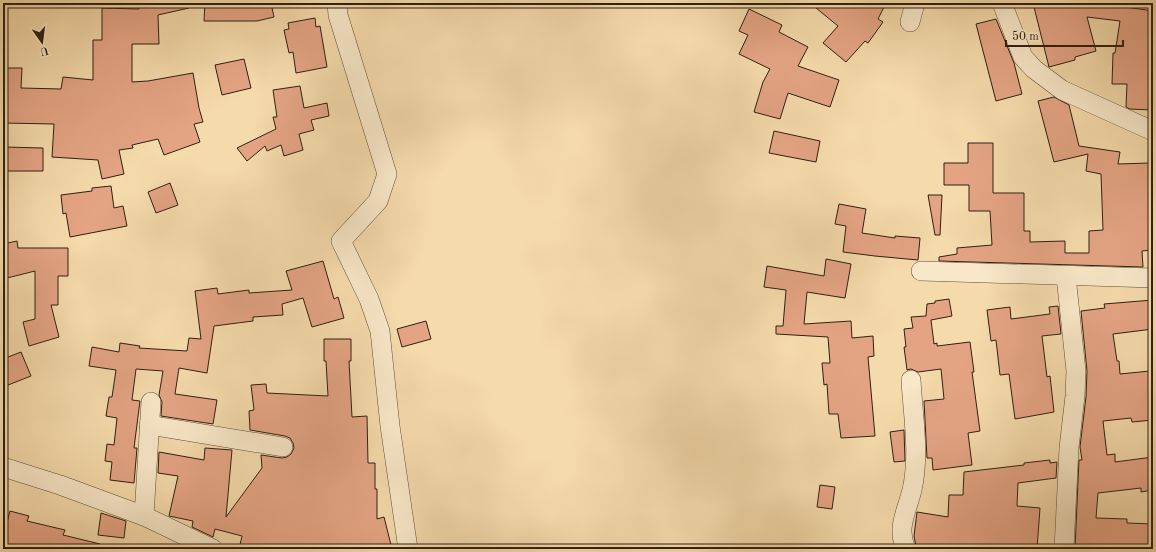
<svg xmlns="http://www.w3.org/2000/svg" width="1156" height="552" viewBox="0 0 1156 552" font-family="'Old Standard TT',serif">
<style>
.building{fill:#e4a484;stroke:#2e2010}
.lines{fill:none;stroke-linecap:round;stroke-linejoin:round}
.minor-casing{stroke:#604e37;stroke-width:20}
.minor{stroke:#f8e7c8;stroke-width:19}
</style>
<rect width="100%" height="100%" fill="#f5daab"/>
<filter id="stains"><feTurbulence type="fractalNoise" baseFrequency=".005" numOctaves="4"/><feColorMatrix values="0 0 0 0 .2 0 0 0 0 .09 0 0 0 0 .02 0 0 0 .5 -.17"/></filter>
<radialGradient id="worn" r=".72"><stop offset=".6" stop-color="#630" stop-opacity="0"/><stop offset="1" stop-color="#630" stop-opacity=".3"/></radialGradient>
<g class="building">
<path d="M137 3H188L189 8 158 15 159 44H132V82L148 81 193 73 199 108 203 122 194 124 200 142 164 155 158 139 132 145 133 148 119 150 124 174 102 179 98 160 52 157 54 124 3 123V68H22L21 88 61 89 63 77 93 80V40H102V8L139 9Z"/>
<path d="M205 3H271L274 17 257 21H204Z"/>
<path d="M810 3H886L878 19 883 22 868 43 865 41 846 62 823 43 838 26Z"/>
<path d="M1033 3H1112V5L1153 11V110L1130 109 1126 107 1127 84H1112L1113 53H1115L1120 21 1087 17 1096 51 1075 57V60L1049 67Z"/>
<path d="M749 9 782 25 779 32 808 47 798 66 839 80 830 107 788 93 780 119 754 112 763 82 770 69 739 54 748 35 739 31Z"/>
<path d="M315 18 316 27 320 26 327 67 296 73 293 52 289 53 284 30 289 29 288 23Z"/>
<path d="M996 19 1014 63 1022 94 996 101 976 24Z"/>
<path d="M244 59 251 88 222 95 215 65Z"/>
<path d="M300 86 304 108 327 103 329 116 311 120 314 130 299 134 303 150 284 156 281 145 267 151 265 146 247 161 237 148 276 129 273 117H277L273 90Z"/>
<path d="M1054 97 1069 105 1079 146 1120 152 1118 164 1149 163 1150 230 1153 229V250L1142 251 1143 267 939 261V257L957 254V248L992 245 990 211H969V185H944V163H968V143H993V193H1024V231H1030V242L1065 241V253H1089V231L1103 230 1101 174 1086 171 1088 154 1054 162 1038 101Z"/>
<path d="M774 131 820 141 816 162 769 153Z"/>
<path d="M3 147 43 148V171H3Z"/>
<path d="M170 183 178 205 156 213 148 192Z"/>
<path d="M111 186 114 208 123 206 127 226 70 237 66 213 63 214 61 195 92 191V188Z"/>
<path d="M928 195H942L940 235H935Z"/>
<path d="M839 204 866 209 862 233 895 238V236L920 238 918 260 875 256 843 252 846 226 835 224Z"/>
<path d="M17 241 18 248H68V276H58V305H51L59 337 29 346 23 322 35 319V271L3 279V244Z"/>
<path d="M826 259 851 264 845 298 807 292 804 324 851 321 852 338 873 336 874 356 868 357 875 436 841 438 838 414H829L827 384 824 385 822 363H830L828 337 776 334V326H783L786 290 764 287 767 266 824 276Z"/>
<path d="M323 261 334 299 338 297 344 318 312 327 303 298 282 304 283 315 253 317V321L214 326 207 373 179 368 175 394 217 400 213 424 161 416 162 402 159 395 163 371 136 369 132 400 140 401 134 448H137L134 483 110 480 112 462 105 461 107 444 114 445 117 418 106 416 109 397H112L116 370 89 366 92 347 119 352 120 343 140 346 139 348 187 351 189 338 201 339 195 291 217 288 218 294 249 290V293L292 290 286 271Z"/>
<path d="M949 299 952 316 931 320 934 344 937 343V346L970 342 974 372H972L980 431 968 433 972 465 933 470 932 458H927L924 401 944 399 941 369 918 372 911 369 907 370 904 347H906L904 329 913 328 911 317 926 316 927 304 935 303V301Z"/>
<path d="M1153 300V329L1113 334 1117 361H1119L1120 374 1150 371 1153 392V420L1132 422 1131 418 1103 421 1107 455 1115 454V462L1153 457V490L1141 492V488L1098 493 1096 518 1127 519V523L1153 524V549H1075L1079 460H1082L1080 447 1086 397 1087 371 1081 311 1105 308 1104 304Z"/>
<path d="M1058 306 1061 334 1042 336 1047 377 1050 376 1054 412 1015 419 1009 374 1000 375 996 340 991 341 987 310 1010 307 1011 319 1050 314 1049 307Z"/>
<path d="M426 321 431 339 402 347 397 329Z"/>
<path d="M324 339H351V361H349L352 417 367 416 368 463H375V489H377V519L384 517 392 549H369L368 545 351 549H344V546L313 545V549H239L242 536 215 529 213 537 192 527 193 521 169 516 178 476 158 473 159 452 204 460 205 448 232 450 226 517 262 468 261 455 282 458 287 457 291 454 294 448 293 443 290 438 285 436 250 430 249 411 254 410 251 385 266 384 267 393 328 396 326 361H324Z"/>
<path d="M21 352 31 376 3 387V359Z"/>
<path d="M904 430 905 461 894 462 890 432Z"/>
<path d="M1050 460V463L1057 462 1056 478 1018 483 1017 506 1040 508 1037 549H938L916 546 914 536 917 512 948 517 949 495H963L964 472 1024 465V463Z"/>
<path d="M820 485 835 487 832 509 817 507Z"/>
<path d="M10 511 29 516 27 521 65 530 63 535 100 544 99 549H3V537Z"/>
<path d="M101 513 126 521 124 538 98 535Z"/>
</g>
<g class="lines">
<defs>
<g id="minor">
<path d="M337 3 338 15 387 174 378 201 341 241 369 299 380 331 390 426 408 549"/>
<path d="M1002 3 1023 57 1034 69 1062 90 1153 131"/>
<path d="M910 22 915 3"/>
<path d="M921 271 1153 278"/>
<path d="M149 425 283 447"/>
<path d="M3 467 60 485 144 516 213 549"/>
<path d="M144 516 151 402"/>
<path d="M906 549C896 528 907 511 912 490 920 454 913 416 911 380"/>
<path d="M1064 549 1069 448 1075 396 1076 371 1066 276"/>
</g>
</defs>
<use href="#minor" class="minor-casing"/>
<use href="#minor" class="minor"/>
</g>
<rect width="1156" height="552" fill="none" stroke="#f5daab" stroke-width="16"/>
<rect x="4" y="4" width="1148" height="544" fill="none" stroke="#2e2010" stroke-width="2"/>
<rect x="8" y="8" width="1140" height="536" fill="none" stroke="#2e2010"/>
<g transform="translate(42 42) rotate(166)" stroke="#f8e7c8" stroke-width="3" paint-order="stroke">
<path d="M0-3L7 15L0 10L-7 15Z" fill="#2e2010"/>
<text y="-6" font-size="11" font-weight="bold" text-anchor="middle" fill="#2e2010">U</text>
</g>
<path d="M1006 40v6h117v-6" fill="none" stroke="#2e2010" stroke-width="2"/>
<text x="1012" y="40" font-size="12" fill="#2e2010" stroke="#f8e7c8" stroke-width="3" paint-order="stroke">50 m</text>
<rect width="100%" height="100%" filter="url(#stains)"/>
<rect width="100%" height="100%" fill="url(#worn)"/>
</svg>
